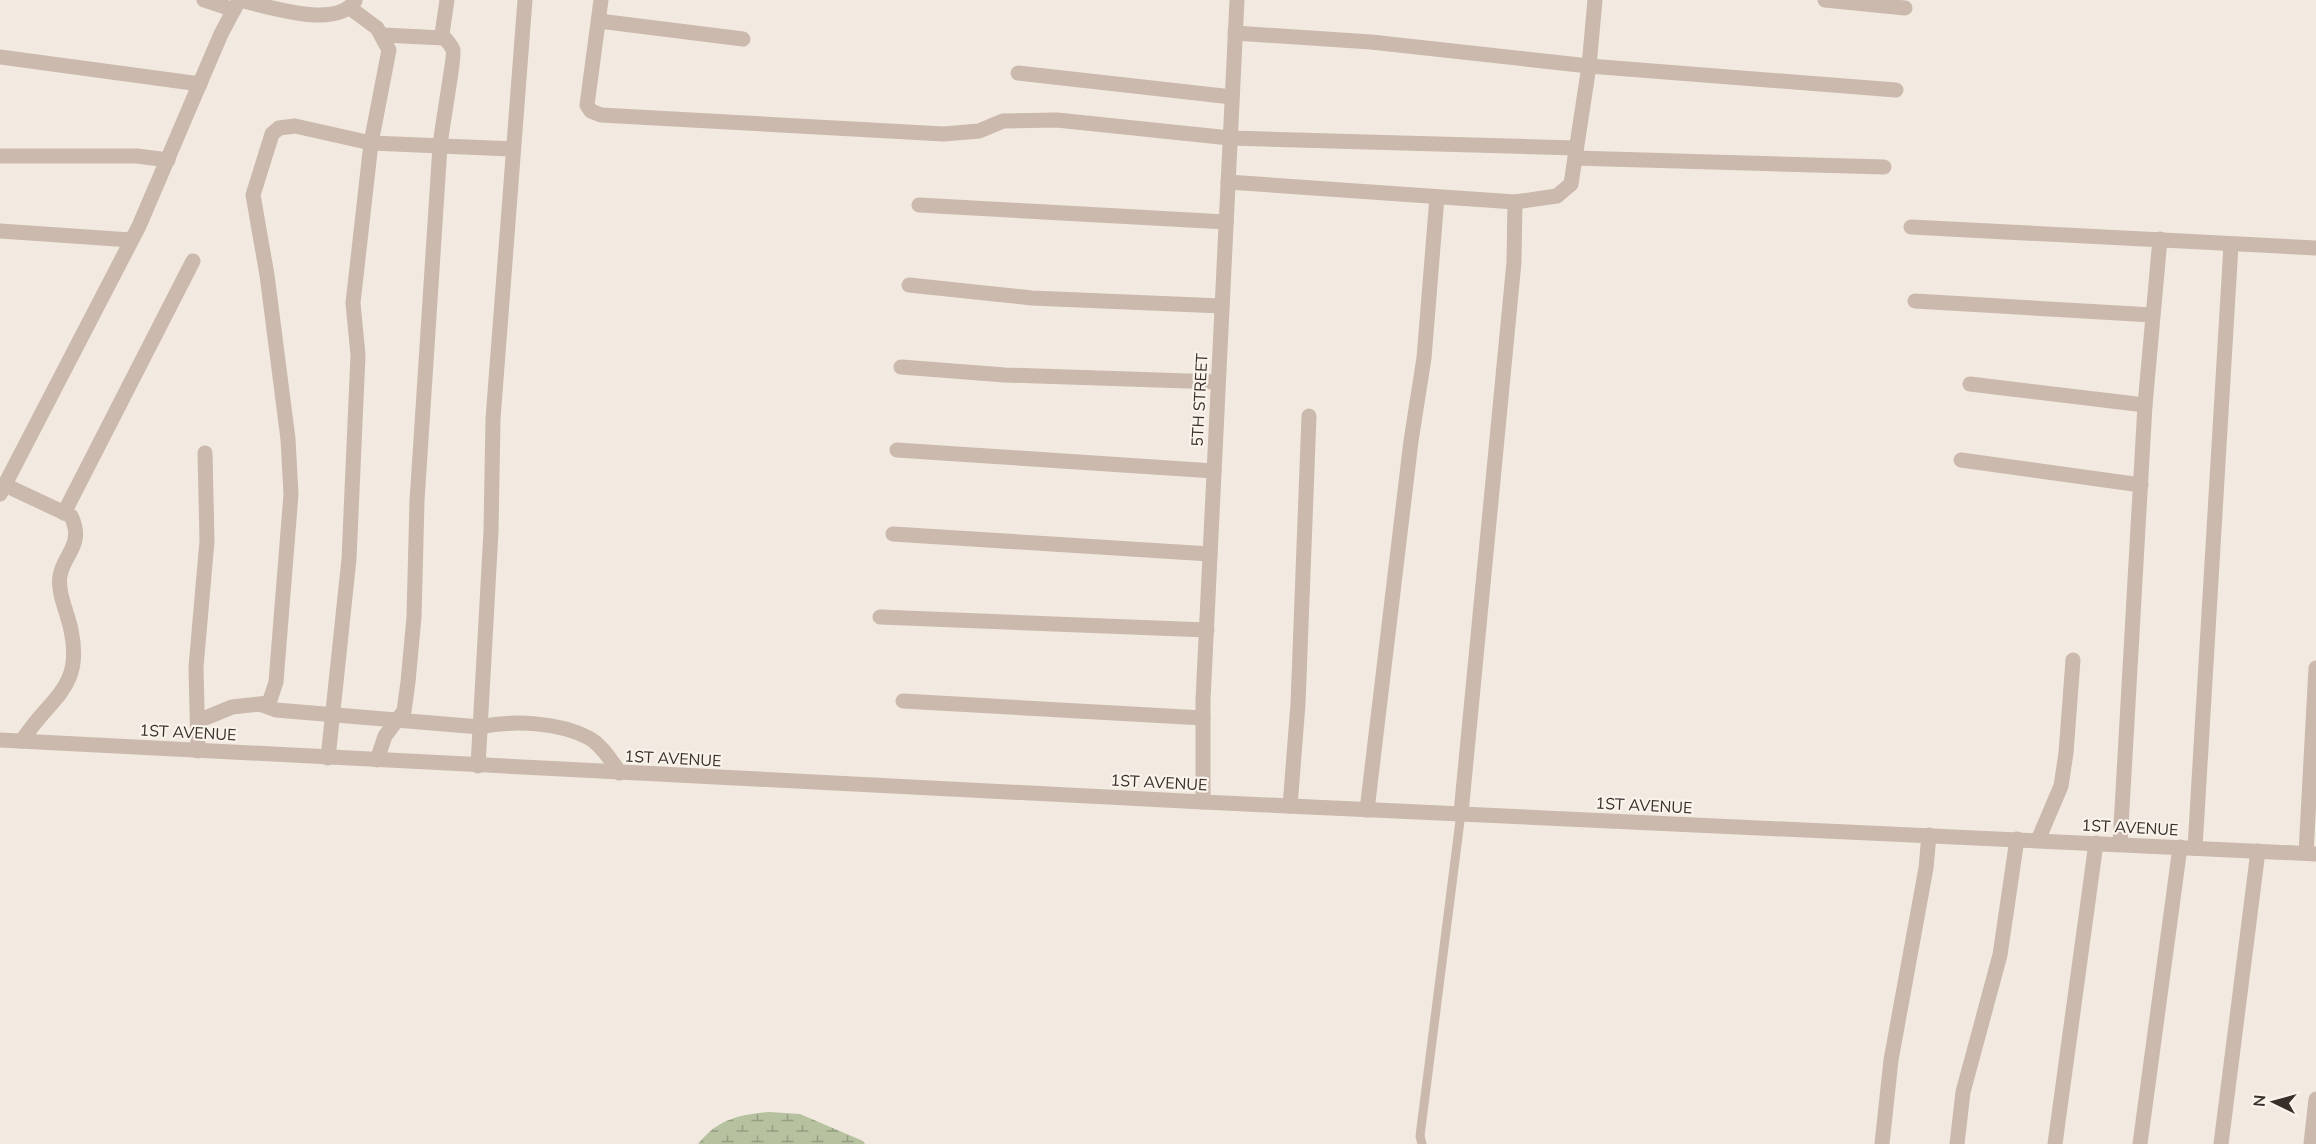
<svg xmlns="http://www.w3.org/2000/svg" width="2316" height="1144" viewBox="0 0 2316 1144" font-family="'Nunito Sans',sans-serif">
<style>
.wetland{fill:url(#wetland-marsh)}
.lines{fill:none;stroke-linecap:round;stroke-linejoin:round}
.lane{stroke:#cab9ac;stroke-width:9}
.street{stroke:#cab9ac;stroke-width:15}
.labels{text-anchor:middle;stroke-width:4.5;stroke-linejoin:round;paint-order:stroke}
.street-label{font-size:16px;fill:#382f2a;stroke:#f9f3ec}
</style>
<defs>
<pattern id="wetland-marsh" width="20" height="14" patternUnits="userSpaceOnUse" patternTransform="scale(1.5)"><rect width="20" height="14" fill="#b6c1a0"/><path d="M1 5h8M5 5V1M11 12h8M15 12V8" fill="none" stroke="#959d83"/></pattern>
</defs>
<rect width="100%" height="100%" fill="#f2e9e0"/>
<path class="wetland" d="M769 1112 800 1114 863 1141 865 1144H698C718 1119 738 1115 769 1112Z"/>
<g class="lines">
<path class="lane" d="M1422 1144 1420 1136 1461 813"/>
<g class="street">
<path d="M204 0 234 10"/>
<path d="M239 0C268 6 336 30 355 1"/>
<path d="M601 0 587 105 591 111 601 115 944 134 979 131 1003 121 1057 120 1230 138 1576 148"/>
<path d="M1825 0 1905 8"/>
<path d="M599 21 743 39"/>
<path d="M1235 33 1371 42 1589 66 1896 90"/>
<path d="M383 35 444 38"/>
<path d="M0 57 200 84"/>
<path d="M1018 73 1232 97"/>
<path d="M0 156H137L168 160"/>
<path d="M1575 158 1884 167"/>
<path d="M1228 182 1515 202 1557 196 1571 184 1589 66 1595 0"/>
<path d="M919 205 1226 222"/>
<path d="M1911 227 2316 248"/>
<path d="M0 231 131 240"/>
<path d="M909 285 1032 298 1222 306"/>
<path d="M1915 301 2152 315"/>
<path d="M901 367 1005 375 1218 382"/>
<path d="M1970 384 2145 405"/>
<path d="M897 450 1214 471"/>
<path d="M1961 460 2141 485"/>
<path d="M5 485 71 516C85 545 63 555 60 576 57 592 68 614 71 630 84 690 48 698 22 741"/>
<path d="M0 494 139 226 221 34 239 0"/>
<path d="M64 513 193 261"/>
<path d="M893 534 1210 554"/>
<path d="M880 617 1207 630"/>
<path d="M903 701 1203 718"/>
<path d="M262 705 276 710 480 727C513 720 559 722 589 738 602 745 612 762 620 773"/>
<path d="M198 721 232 707 269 703 276 682 291 494 288 439 267 275 253 195 272 134 279 128 295 126 371 143 513 149"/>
<path d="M0 740 1203 802 2316 854"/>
<path d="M198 751 196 667 207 541 205 453"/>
<path d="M328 758 349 559 358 355 353 303 371 143 389 50 377 28 350 8"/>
<path d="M377 760 385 736 404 711 408 682 414 617 417 501 440 146C441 132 455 55 453 50 451 45 445 39 442 34L447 0"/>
<path d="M478 766 491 531 493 419 525 0"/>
<path d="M1203 802V700L1237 0"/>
<path d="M1290 806 1298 704 1309 416"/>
<path d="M1367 810 1411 441 1424 358 1437 197"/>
<path d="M1461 813 1514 262 1515 202"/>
<path d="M2038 840 2061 786 2066 753 2073 660"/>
<path d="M2120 844 2145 405 2160 239"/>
<path d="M2195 848 2231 245"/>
<path d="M2306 853 2316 668"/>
<path d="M1882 1144 1891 1060 1926 868 1929 835"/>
<path d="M1957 1144 1963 1092 2000 955 2017 839"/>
<path d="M2055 1144 2096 843"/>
<path d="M2140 1144 2180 847"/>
<path d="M2221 1144 2258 851"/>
<path d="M2311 1144 2316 1099"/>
</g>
</g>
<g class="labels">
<g class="street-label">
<text transform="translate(1199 400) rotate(-87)" y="6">5TH STREET</text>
<text transform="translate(188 732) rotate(3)" y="6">1ST AVENUE</text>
<text transform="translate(673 758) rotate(3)" y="6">1ST AVENUE</text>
<text transform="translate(1159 782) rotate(3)" y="6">1ST AVENUE</text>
<text transform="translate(1644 805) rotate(3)" y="6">1ST AVENUE</text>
<text transform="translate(2130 827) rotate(3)" y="6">1ST AVENUE</text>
</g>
</g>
<g transform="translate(2274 1102) rotate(275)" stroke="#f9f3ec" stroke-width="4.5" paint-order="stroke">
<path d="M0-4.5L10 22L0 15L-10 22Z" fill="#382f2a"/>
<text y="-9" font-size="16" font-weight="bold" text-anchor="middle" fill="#382f2a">N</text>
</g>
</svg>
